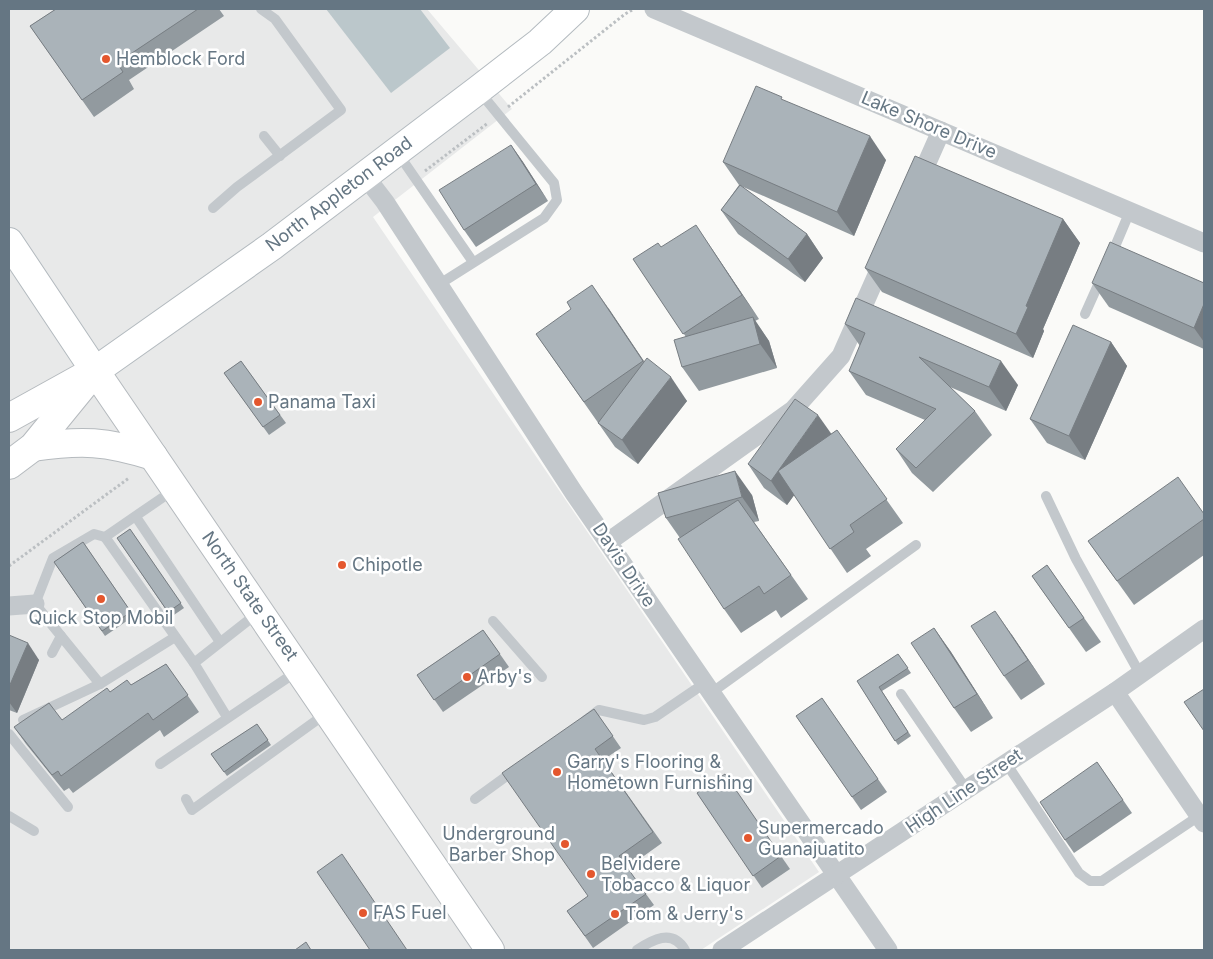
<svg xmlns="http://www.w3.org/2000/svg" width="1213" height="959" viewBox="0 0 1213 959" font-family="Inter,sans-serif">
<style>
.built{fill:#e8e9e9}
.water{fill:#bbc7cb}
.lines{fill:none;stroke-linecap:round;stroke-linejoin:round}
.secondary-casing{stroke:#b3babf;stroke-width:30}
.primary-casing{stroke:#b5babe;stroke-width:30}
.path{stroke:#bbbfc2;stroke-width:3;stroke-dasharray:2.5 2.5;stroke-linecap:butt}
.service{stroke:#c3c8cc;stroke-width:10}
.minor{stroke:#c3c8cc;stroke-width:19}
.secondary{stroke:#fff;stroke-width:28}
.primary{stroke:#fff;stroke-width:28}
.wall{fill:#929a9f}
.shaded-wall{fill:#777d82}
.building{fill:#aab3b9;stroke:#777d82}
.poi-dot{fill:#e4572e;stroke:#fff;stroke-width:2}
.labels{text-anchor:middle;stroke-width:5;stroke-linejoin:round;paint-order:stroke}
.poi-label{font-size:18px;fill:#657683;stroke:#fff;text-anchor:start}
.street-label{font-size:18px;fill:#657683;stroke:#fff}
</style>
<rect width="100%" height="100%" fill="#fafaf8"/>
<path class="built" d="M9 9H427L512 109 373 217 819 872 701 950H9Z"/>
<path class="water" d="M326 9H420L450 48 391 93Z"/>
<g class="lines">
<defs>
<path id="secondary" d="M9 242 95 371 272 246 478 90 540 42 575 9"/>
<g id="primary">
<path d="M95 371 490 950"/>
<path d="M9 418 83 377"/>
<path d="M33 447C82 440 106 441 153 456"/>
<path d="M9 465 33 447 95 371"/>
</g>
</defs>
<use href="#secondary" class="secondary-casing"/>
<use href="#primary" class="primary-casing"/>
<g class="path">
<path d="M508 107 625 14 634 9"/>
<path d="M425 171 488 123"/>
<path d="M9 566 129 478"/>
</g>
<g class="service">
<path d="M264 136 280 156"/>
<path d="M397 152 473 262"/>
<path d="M213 208 237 187 341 110 275 19 261 9"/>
<path d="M1111 256 1130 211"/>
<path d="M438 285 544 218 557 200 554 183 479 91"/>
<path d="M1085 314 1102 276"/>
<path d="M175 489 105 537 194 663"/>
<path d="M1046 496 1076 559 1140 674"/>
<path d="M136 517 220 642"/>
<path d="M493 621 542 677"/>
<path d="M52 653 61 636"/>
<path d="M100 684 35 604 53 558 94 534 105 537"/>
<path d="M711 693 916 545"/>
<path d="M901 694 966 789"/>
<path d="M227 717 194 663 259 612"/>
<path d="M23 720 100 684 175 637"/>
<path d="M586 720 599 710 644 720 655 717 705 683"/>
<path d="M9 734 68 807"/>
<path d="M1006 763 1079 873 1090 881H1102L1199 816"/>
<path d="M160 764 299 670"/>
<path d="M186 799 192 810 328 712"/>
<path d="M475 799 515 770"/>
<path d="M9 816 34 831"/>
<path d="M637 950C652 940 672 928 685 950"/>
</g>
<g class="minor">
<path d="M654 9 1204 243"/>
<path d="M365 176 385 202 574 493 888 950"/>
<path d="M918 183 941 131"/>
<path d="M608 542 793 410 841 356 884 259"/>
<path d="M9 606 35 604"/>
<path d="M1115 692 1204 823"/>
<path d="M722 950 1115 692 1204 629"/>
</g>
<use href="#secondary" class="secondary"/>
<use href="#primary" class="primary"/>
</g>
<g class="wall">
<path d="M56 9H219L224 16 129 80 134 89 94 117 30 26Z"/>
<path d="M785 101 886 160 854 236 741 186 807 234 823 258 805 282 738 234 721 210 739 185 723 162Z"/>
<path d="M511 145 523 162 548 201 476 247 464 230Z"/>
<path d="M1063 219 1080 243 1043 329 1044 331 1033 358 882 292 865 268Z"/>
<path d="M661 247 712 249 759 319 755 321 769 341 777 368 699 391 682 367 686 337 633 259Z"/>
<path d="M1092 283H1204V349L1109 307Z"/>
<path d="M609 309 644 362 687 401 638 464 615 447 536 334Z"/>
<path d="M845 324 1018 385 1006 411 950 387 975 411 992 435 933 492 912 473 896 449 925 420 866 395 849 371 860 346Z"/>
<path d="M1111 342 1127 366 1085 460 1047 443 1030 419Z"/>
<path d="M241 361 286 423 269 435 224 373Z"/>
<path d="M837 430 903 523 866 549 871 556 847 573 794 495 787 505 764 488 748 464 831 434Z"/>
<path d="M658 493 752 495 759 521 754 522 808 599 781 618 776 610 741 633 724 609 680 538 666 518Z"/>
<path d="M1204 514V555L1134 605 1088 541Z"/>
<path d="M130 529 184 608 171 617 117 538Z"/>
<path d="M83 542 134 616 105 636 54 562Z"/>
<path d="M1047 565 1101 642 1086 652 1032 576Z"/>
<path d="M934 628 951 652 993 718 971 732 954 708Z"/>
<path d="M483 630 509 667 443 712 417 675Z"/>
<path d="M9 635 39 660 17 713 9 710Z"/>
<path d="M1012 635 1045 684 1021 700 1004 676Z"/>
<path d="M898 654 911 673 882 691 911 736 898 745 857 681Z"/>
<path d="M166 664 199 712 164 737 160 730 73 793 69 788 64 791 26 744 14 727 62 720 110 692 131 685Z"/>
<path d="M822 698 887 792 861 810 796 716Z"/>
<path d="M594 709 621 748 603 760 662 843 627 868 654 905 593 948 567 911 588 896Z"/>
<path d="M257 724 271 745 227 776 211 754Z"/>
<path d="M1097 762 1132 813 1074 853 1065 840Z"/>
<path d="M725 775 790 869 762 888 697 793Z"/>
</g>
<g class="shaded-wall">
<path d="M870 136 886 160 854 236 837 212Z"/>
<path d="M511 145 523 162 548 201 536 184Z"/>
<path d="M1063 219 1080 243 1043 329 1044 331 1033 358 1016 334 1026 306Z"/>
<path d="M696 225 712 249 759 319 742 295Z"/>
<path d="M807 234 823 258 805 282 788 259Z"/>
<path d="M592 285 609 309 660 385 643 361Z"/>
<path d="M1204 304V342L1194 328Z"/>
<path d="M753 317 769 341 777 368 760 344Z"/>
<path d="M1111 342 1127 366 1085 460 1069 436Z"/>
<path d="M1001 361 1018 385 1006 411 989 387Z"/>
<path d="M671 377 687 401 638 464 622 440Z"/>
<path d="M818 415 835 439 787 505 771 481Z"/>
<path d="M735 471 752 495 759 521 742 497Z"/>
<path d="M995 611 1012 635 1045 684 1028 660Z"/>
<path d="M934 628 951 652 993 718 977 694Z"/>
<path d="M28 643 39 660 17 713 9 702V687Z"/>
</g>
<g class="building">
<path d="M56 9H198L117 63 123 72 82 100 30 26Z"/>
<path d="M756 86 782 97 781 99 870 136 837 212 723 162Z"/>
<path d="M511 145 536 184 464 230 439 190Z"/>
<path d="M915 156 1063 219 1026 306 1028 307 1016 334 865 268Z"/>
<path d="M740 185 807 234 788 259 721 210Z"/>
<path d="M696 225 742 295 683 334 633 259 658 243 661 247Z"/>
<path d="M1110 242 1204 283V304L1194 328 1092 283Z"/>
<path d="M592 285 643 361 584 402 536 334 571 309 567 302Z"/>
<path d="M856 298 1001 361 989 387 919 357 975 411 916 468 896 449 936 409 849 371 865 333 845 324Z"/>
<path d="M753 317 760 344 682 367 674 340Z"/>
<path d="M1073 325 1111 342 1069 436 1030 419Z"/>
<path d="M647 358 671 377 622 440 598 423Z"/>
<path d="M241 361 280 415 263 427 224 373Z"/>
<path d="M795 399 818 415 771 481 748 464Z"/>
<path d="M837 430 887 499 850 525 854 532 830 549 778 471Z"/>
<path d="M735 471 742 497 666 518 658 493Z"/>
<path d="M1178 477 1204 514V519L1117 581 1088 541Z"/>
<path d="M738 500 791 575 764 594 759 586 724 609 678 539Z"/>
<path d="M130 529 181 603 168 612 117 538Z"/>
<path d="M83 542 131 612 102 631 54 562Z"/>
<path d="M1047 565 1084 618 1069 628 1032 576Z"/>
<path d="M995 611 1028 660 1004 676 971 626Z"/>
<path d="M934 628 977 694 954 708 911 643Z"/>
<path d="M483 630 500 654 434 700 417 675Z"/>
<path d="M9 635 28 643 9 687Z"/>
<path d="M898 654 908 668 879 687 908 732 895 741 857 681Z"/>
<path d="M166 664 188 695 153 720 148 713 61 776 58 771 52 775 14 727 49 703 62 720 107 688 110 692 127 680 131 685Z"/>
<path d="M1204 689V731L1184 702Z"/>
<path d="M822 698 878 779 852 797 796 716Z"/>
<path d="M594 709 613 736 595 749 653 832 619 856 646 894 585 936 567 911 588 896 502 773Z"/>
<path d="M257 724 268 740 224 772 211 754Z"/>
<path d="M1097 762 1123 800 1065 840 1040 802Z"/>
<path d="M725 774 781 856 753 876 697 793Z"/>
<path d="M342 854 407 950H370L317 872Z"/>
<path d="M306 942 311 950H295Z"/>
</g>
<g class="poi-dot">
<circle cx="106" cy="59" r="5"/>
<circle cx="258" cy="402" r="5"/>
<circle cx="342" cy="565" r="5"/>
<circle cx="101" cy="599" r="5"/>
<circle cx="467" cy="677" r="5"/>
<circle cx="557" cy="772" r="5"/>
<circle cx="748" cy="838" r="5"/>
<circle cx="565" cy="844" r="5"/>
<circle cx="591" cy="874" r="5"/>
<circle cx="363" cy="913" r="5"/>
<circle cx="615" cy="914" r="5"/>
</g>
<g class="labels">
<g class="poi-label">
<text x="116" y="65">Hemblock Ford</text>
<text x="268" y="408">Panama Taxi</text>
<text x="352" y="571">Chipotle</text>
<text x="101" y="624" text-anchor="middle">Quick Stop Mobil</text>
<text x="477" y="683">Arby's</text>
<text x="567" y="768">Garry's Flooring &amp;<tspan x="567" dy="21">Hometown Furnishing</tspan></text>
<text x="758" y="834">Supermercado<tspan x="758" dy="21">Guanajuatito</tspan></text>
<text x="555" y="840" text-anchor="end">Underground<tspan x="555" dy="21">Barber Shop</tspan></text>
<text x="601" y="870">Belvidere<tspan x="601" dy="21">Tobacco &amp; Liquor</tspan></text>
<text x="373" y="919">FAS Fuel</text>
<text x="625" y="920">Tom &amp; Jerry's</text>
</g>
<g class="street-label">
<text transform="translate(929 125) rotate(23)" y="6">Lake Shore Drive</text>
<text transform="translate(339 194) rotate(-37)" y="6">North Appleton Road</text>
<text transform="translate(624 565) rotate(56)" y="6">Davis Drive</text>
<text transform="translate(250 596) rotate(55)" y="6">North State Street</text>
<text transform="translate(964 791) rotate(-34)" y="6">High Line Street</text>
</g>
</g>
<rect width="1213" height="959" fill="none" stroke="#657683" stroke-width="20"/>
</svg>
